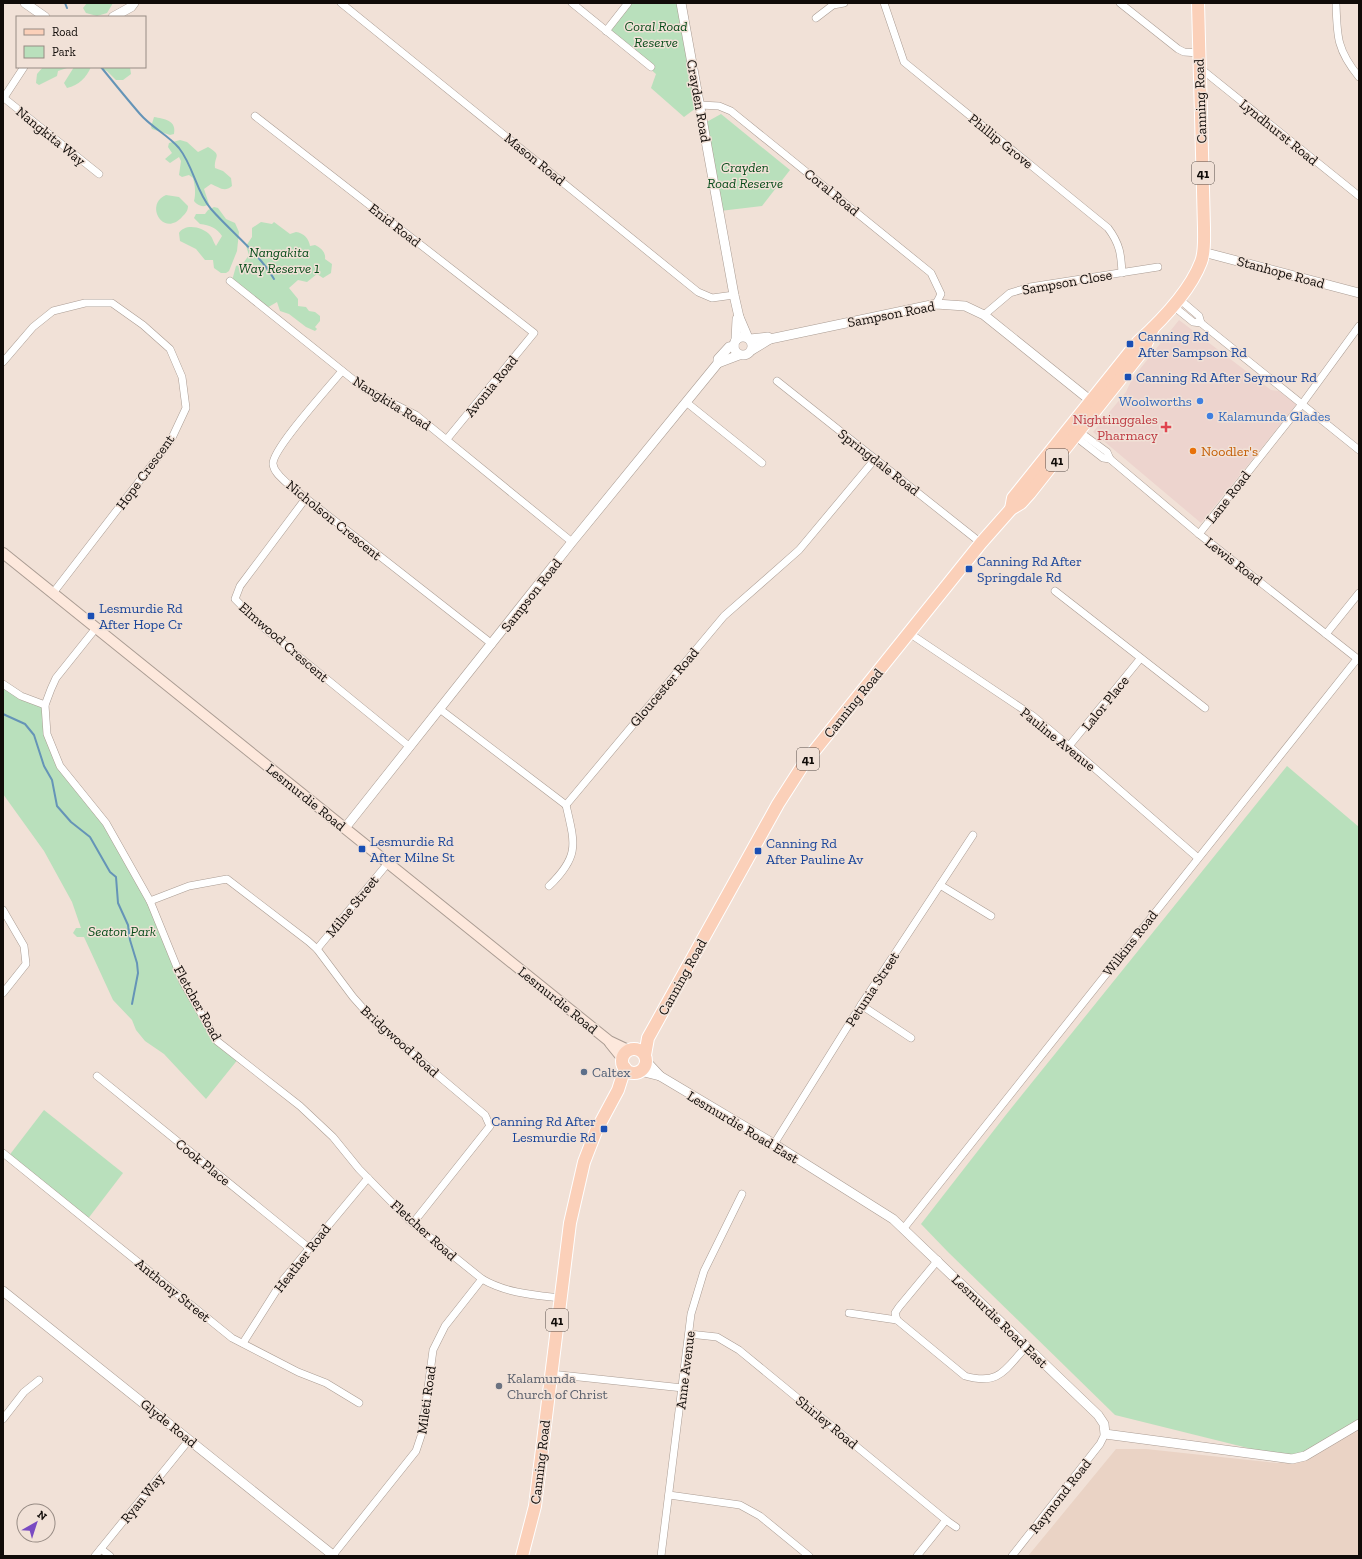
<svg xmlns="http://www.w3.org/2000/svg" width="1362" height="1559" viewBox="0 0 1362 1559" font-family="'Zilla Slab',serif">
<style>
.commercial{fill:#edd4ce}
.built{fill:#ead3c5}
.green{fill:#b9e0bc}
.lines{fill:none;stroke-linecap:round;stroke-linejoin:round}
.stream{stroke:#6594b7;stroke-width:2}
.minor-casing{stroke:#aa9c93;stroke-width:8}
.tertiary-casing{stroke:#aa9c93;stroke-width:10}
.secondary-casing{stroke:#aa9c93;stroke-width:12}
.primary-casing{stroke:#fff;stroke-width:14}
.minor{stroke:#fff;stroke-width:7}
.tertiary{stroke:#fff;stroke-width:9}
.secondary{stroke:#fde8dc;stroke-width:10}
.primary{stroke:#fbd0b9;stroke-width:12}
.transit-dot{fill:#1a4fb4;stroke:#f1e1d7;stroke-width:1.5}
.shop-dot{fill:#3f7fe0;stroke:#f1e1d7;stroke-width:1.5}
.health-dot{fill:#e0444e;stroke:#f1e1d7;stroke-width:1.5}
.food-dot{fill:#e8710a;stroke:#f1e1d7;stroke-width:1.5}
.service-dot{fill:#5c6f8a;stroke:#f1e1d7;stroke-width:1.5}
.worship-dot{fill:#6b7280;stroke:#f1e1d7;stroke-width:1.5}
.labels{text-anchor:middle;stroke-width:3;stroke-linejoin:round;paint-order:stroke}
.shield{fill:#f1e1d7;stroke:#544b46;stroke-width:1}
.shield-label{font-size:13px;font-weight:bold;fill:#100b08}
.park-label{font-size:14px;font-style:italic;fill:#074c1a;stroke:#f1e1d7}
.street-label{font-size:14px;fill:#100b08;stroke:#f1e1d7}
.transit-label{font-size:14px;fill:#164399;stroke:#f1e1d7;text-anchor:start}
.shop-label{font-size:14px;fill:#366cbe;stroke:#f1e1d7;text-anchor:end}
.health-label{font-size:14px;fill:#be3a42;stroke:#f1e1d7;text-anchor:end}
.food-label{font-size:14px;fill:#c56008;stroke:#f1e1d7;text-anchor:start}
.service-label{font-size:14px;fill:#4e5e75;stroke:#f1e1d7;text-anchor:start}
.worship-label{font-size:14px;fill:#5b616d;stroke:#f1e1d7;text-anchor:start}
</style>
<rect width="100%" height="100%" fill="#f1e1d7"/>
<path class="commercial" d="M1179 320 1271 390 1279 391 1297 404 1201 523 1093 432 1126 392 1132 379Z"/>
<path class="built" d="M1359 1428V1556H1028L1116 1449H1146L1276 1463 1302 1461Z"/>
<g class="green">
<path d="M87 3H113L107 13 97 16 86 13 83 8Z"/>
<path d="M628 3H681L700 105 684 117 651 88 656 74 606 31Z"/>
<path d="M43 67H70L58 71 57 76 39 85 36 83 37 74Z"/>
<path d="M74 67H91C86 78 79 85 67 88L64 83Z"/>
<path d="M98 67H130L131 74 123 80H116L107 71Z"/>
<path d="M721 114 790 170 762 206 720 211 703 124Z"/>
<path d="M154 117C164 119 177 120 174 134L170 135 152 129 151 127Z"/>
<path d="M180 140 187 142 198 152 208 147C223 156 214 155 215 168L223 171 231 178 232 186C224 193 219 187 211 184L204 189 209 204C204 208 198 206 194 201 196 194 195 185 193 178L189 175 182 177 179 175 181 161 179 157 170 163 165 159 172 153 168 147 169 143Z"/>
<path d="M166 195 179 197 188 206C188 211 185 214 182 217 163 238 144 204 166 195Z"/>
<path d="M214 207 218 208 226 219 235 223 239 232 237 251 229 271 226 273H221L214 268 213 260H205L196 249 180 241 179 233C185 223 203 227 210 235 213 238 213 242 216 246L222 236C217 228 210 225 200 224L194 218 196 214H205L208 210Z"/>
<path d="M261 222 272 224 274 222 290 234 296 232C304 233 309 239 310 246L315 245C321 248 326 252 325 259L332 264 331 273 323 278 317 274 307 282 298 280 289 288 298 299V306L306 307 309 311 315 312 320 316V321L315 327 317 329 315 331 306 327 289 314 280 311 277 302 265 309 230 281 233 277 236 266 244 262 249 255 246 246 252 237V228Z"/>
<path d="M3 684 45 705 47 734 60 766 106 823 150 901 183 982 217 1041 239 1058 206 1099 164 1054 145 1041 136 1030 132 1020 113 1000 84 937H77L73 933 76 928H81L72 902 44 851 3 794Z"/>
<path d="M1287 766 1359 827V1420L1292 1459 1115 1415 948 1252 921 1224 1005 1116Z"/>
<path d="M44 1110 123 1173 87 1220 8 1157Z"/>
</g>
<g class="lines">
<g class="stream">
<path d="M65 3 67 8"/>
<path d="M101 67C114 83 127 99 140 114 151 127 168 135 179 148 194 167 196 192 211 209 232 233 258 252 274 279"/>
<path d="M3 714 25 724 34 735 44 766 52 780 57 806 71 822 90 837 110 872 116 877 118 903 128 925 130 940 137 963 138 973 132 1004"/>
</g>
<defs>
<g id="minor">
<path d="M341 3 698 292 712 298 734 295"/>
<path d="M572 3 651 67"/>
<path d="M884 3 904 62 1108 228C1120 244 1121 254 1122 273"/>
<path d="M1120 3 1178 49 1184 52 1199 53"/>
<path d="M1336 3C1337 37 1337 50 1359 77"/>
<path d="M816 18 833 5 844 3"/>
<path d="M606 31 628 3"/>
<path d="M1200 68 1359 196"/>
<path d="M4 98 99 174"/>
<path d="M3 99 24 67"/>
<path d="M700 105 719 106 731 111 931 273 941 294 936 304"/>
<path d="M255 116 534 333 447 439"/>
<path d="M230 281 365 389 416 415 572 542"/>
<path d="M1178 298 1199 316 1201 323"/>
<path d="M1172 305 1193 322 1201 323 1359 450"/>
<path d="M984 315 1010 293 1030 287 1158 267"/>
<path d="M3 362 33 327 53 311 85 303H112L143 325 170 349 182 377 186 408 171 440 53 593"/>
<path d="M342 371C330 386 272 449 273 464 274 473 283 479 289 485L492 644"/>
<path d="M777 381 981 543"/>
<path d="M686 402 762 463"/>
<path d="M1077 430 1107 452 1110 459 1199 534 1359 660"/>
<path d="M1074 434 1076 437 1103 458 1110 459"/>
<path d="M306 498 240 586 235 599 264 628 410 747"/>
<path d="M1199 534 1302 404 1359 326"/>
<path d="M1055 591 1205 708"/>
<path d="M96 628 56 678 51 689 45 705 47 734 60 766 106 823 150 901 183 982 217 1041 300 1106 333 1137 359 1169 410 1221 482 1279C506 1293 533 1295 560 1298"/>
<path d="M909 633 1033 716 1069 746 1198 858"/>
<path d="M1326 634 1359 593"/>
<path d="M3 684 21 696 45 705"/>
<path d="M441 710 566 805 724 616 799 550 875 459"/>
<path d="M1069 746 1140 659"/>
<path d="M940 885 991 916"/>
<path d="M549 886C580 856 575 844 566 805"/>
<path d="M150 901 189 886 227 879 308 941 317 949 353 997 377 1024 485 1115 490 1126 413 1223"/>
<path d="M3 910 24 946 26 964 3 993"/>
<path d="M317 949 388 863"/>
<path d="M861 1005 911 1038"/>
<path d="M97 1076 309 1248"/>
<path d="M774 1144 861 1005 973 835"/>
<path d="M3 1153 232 1338 298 1372 326 1383 359 1403"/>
<path d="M904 1228 1357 659"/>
<path d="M849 1313 897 1320 895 1313 899 1307 938 1260"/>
<path d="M897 1320 965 1376C1000 1386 1005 1369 1026 1347"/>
<path d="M689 1334 717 1337 739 1350 946 1520 956 1527"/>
<path d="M243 1343 283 1280 368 1178"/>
<path d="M551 1374 683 1388"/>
<path d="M3 1419 24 1392 39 1380"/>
<path d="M669 1495 740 1505 760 1516 809 1556"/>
<path d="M101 1549 110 1556"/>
<path d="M333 1555 416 1451 422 1433 433 1350 445 1326 482 1279"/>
<path d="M95 1556 189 1440"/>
<path d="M661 1556 691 1314 704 1271 742 1194"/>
<path d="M917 1556 946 1520"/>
<path d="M1012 1556 1100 1444 1105 1434"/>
</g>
<g id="tertiary">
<path d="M25 3 45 17"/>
<path d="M681 3 734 295 739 317 748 338"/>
<path d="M113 17 131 7 134 3"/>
<path d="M1203 252 1359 293"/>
<circle cx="743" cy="346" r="9"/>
<path d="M750 339 768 337 770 339 936 304 965 306 984 315 1096 405"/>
<path d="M736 340 737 319 739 317"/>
<path d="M752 350 770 339"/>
<path d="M718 363 739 355"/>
<path d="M345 828 572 542 718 363V359L729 347 734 346"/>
<path d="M646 1061 660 1076 774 1144 893 1219 1098 1415 1104 1424 1105 1434 1292 1459 1305 1456 1359 1424"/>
<path d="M640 1071 660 1076"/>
<path d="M3 1291 334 1556"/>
</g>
<g id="secondary">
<path d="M3 553 609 1041 628 1050"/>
<path d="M610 1043 623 1059"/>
</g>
<g id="primary">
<path d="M1011 509 1013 498 1138 342C1160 322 1190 291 1201 262 1205 252 1204 239 1204 228L1198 3"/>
<circle cx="634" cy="1061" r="12"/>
<path d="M645 1055 648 1038 778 804 803 765 981 543 1011 509 1021 503 1030 493 1144 349 1153 328"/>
<path d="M522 1556 535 1506 570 1223 584 1162 596 1131 618 1090 625 1068"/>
</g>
</defs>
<use href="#minor" class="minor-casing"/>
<use href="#tertiary" class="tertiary-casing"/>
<use href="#secondary" class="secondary-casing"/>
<use href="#primary" class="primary-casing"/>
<use href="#minor" class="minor"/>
<use href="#tertiary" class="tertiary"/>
<use href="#secondary" class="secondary"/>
<use href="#primary" class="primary"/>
</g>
<g class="transit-dot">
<rect x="1126" y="340" width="8" height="8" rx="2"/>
<rect x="1124" y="373" width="8" height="8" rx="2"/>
<rect x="965" y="565" width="8" height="8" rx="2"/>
<rect x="87" y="612" width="8" height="8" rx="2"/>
<rect x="358" y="845" width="8" height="8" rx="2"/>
<rect x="754" y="847" width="8" height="8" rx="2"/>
<rect x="600" y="1125" width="8" height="8" rx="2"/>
</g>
<g class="shop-dot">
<circle cx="1200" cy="401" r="4"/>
<circle cx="1210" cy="416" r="4"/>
</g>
<path class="health-dot" d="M1164 421h4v4h4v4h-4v4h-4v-4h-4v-4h4z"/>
<circle class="food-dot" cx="1193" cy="451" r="4"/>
<circle class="service-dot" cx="584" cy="1072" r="4"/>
<circle class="worship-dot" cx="499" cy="1386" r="4"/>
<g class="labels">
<g class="shield">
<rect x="1192" y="162" width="22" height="22" rx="3"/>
<rect x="1046" y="449" width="22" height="22" rx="3"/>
<rect x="797" y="748" width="22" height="22" rx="3"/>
<rect x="546" y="1309" width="22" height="22" rx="3"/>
</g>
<g class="shield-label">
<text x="1203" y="178">41</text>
<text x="1057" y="465">41</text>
<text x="808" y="764">41</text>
<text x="557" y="1325">41</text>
</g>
<g class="park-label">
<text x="656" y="31">Coral Road<tspan x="656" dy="16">Reserve</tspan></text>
<text x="745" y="172">Crayden<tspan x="745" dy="16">Road Reserve</tspan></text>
<text x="279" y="257">Nangakita<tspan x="279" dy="16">Way Reserve 1</tspan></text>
<text x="122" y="936">Seaton Park</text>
</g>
<g class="street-label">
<text transform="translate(699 101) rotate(80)" y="5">Crayden Road</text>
<text transform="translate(1200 101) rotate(-92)" y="5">Canning Road</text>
<text transform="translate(1279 132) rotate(39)" y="5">Lyndhurst Road</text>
<text transform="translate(51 136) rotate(39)" y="5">Nangkita Way</text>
<text transform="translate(1001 141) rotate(39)" y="5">Phillip Grove</text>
<text transform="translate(535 159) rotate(39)" y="5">Mason Road</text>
<text transform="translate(832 192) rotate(39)" y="5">Coral Road</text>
<text transform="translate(395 225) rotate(38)" y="5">Enid Road</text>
<text transform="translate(1281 272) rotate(15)" y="5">Stanhope Road</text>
<text transform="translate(1067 282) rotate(-10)" y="5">Sampson Close</text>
<text transform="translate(891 314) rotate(-11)" y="5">Sampson Road</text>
<text transform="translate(491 386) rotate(-51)" y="5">Avonia Road</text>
<text transform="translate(392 403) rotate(32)" y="5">Nangkita Road</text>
<text transform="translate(879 462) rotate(38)" y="5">Springdale Road</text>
<text transform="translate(145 472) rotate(-54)" y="5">Hope Crescent</text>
<text transform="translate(1228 497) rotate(-52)" y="5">Lane Road</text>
<text transform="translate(334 520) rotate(39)" y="5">Nicholson Crescent</text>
<text transform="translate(1234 561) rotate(38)" y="5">Lewis Road</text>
<text transform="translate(531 595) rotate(-52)" y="5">Sampson Road</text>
<text transform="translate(284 642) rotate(41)" y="5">Elmwood Crescent</text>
<text transform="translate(664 687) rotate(-50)" y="5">Gloucester Road</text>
<text transform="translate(853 703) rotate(-51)" y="5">Canning Road</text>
<text transform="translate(1105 703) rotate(-51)" y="5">Lalor Place</text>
<text transform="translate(1058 739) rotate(39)" y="5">Pauline Avenue</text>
<text transform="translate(306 797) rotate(39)" y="5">Lesmurdie Road</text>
<text transform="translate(352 906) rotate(-51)" y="5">Milne Street</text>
<text transform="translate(1130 943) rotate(-52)" y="5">Wilkins Road</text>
<text transform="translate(682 977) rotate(-61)" y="5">Canning Road</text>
<text transform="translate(872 989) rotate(-57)" y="5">Petunia Street</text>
<text transform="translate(558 1000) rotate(39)" y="5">Lesmurdie Road</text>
<text transform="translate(198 1003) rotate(61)" y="5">Fletcher Road</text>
<text transform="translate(400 1041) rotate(42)" y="5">Bridgwood Road</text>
<text transform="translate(743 1127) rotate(31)" y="5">Lesmurdie Road East</text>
<text transform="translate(203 1162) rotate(39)" y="5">Cook Place</text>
<text transform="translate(424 1230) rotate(42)" y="5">Fletcher Road</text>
<text transform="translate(302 1258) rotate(-52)" y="5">Heather Road</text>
<text transform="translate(173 1290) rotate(39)" y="5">Anthony Street</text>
<text transform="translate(1000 1321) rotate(44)" y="5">Lesmurdie Road East</text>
<text transform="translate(685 1370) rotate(-83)" y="5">Anne Avenue</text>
<text transform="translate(426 1400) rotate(-82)" y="5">Mileti Road</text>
<text transform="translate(827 1422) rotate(39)" y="5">Shirley Road</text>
<text transform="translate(169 1423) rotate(39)" y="5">Glyde Road</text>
<text transform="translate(540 1462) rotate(-83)" y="5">Canning Road</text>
<text transform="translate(1060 1496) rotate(-52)" y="5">Raymond Road</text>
<text transform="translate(142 1498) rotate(-51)" y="5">Ryan Way</text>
</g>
<g class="transit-label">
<text x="1138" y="341">Canning Rd<tspan x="1138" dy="16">After Sampson Rd</tspan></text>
<text x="1136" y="382">Canning Rd After Seymour Rd</text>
<text x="977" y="566">Canning Rd After<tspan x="977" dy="16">Springdale Rd</tspan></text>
<text x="99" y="613">Lesmurdie Rd<tspan x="99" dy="16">After Hope Cr</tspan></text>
<text x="370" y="846">Lesmurdie Rd<tspan x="370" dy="16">After Milne St</tspan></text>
<text x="766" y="848">Canning Rd<tspan x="766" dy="16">After Pauline Av</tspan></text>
<text x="596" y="1126" text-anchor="end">Canning Rd After<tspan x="596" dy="16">Lesmurdie Rd</tspan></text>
</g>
<g class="shop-label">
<text x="1192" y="406">Woolworths</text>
<text x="1218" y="421" text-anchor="start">Kalamunda Glades</text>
</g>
<g class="health-label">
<text x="1158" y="424">Nightinggales<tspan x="1158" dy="16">Pharmacy</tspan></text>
</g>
<g class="food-label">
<text x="1201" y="456">Noodler's</text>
</g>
<g class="service-label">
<text x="592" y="1077">Caltex</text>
</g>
<g class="worship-label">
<text x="507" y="1383">Kalamunda<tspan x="507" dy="16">Church of Christ</tspan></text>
</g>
</g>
<rect width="1362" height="1559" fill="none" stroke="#100b08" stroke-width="8"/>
<rect x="16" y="16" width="130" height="52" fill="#f1e1d7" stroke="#978b84"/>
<rect x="24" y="29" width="20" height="6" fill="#fbd0b9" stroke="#978b84"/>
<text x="52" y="36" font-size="12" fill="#100b08">Road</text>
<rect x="24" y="46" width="20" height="12" fill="#b9e0bc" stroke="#978b84"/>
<text x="52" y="56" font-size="12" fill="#100b08">Park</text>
<g transform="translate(36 1523) rotate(39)"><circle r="19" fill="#f1e1d7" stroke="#978b84"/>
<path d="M0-3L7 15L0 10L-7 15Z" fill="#794ac2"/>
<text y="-6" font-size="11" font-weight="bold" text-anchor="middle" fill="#100b08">N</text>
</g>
</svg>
